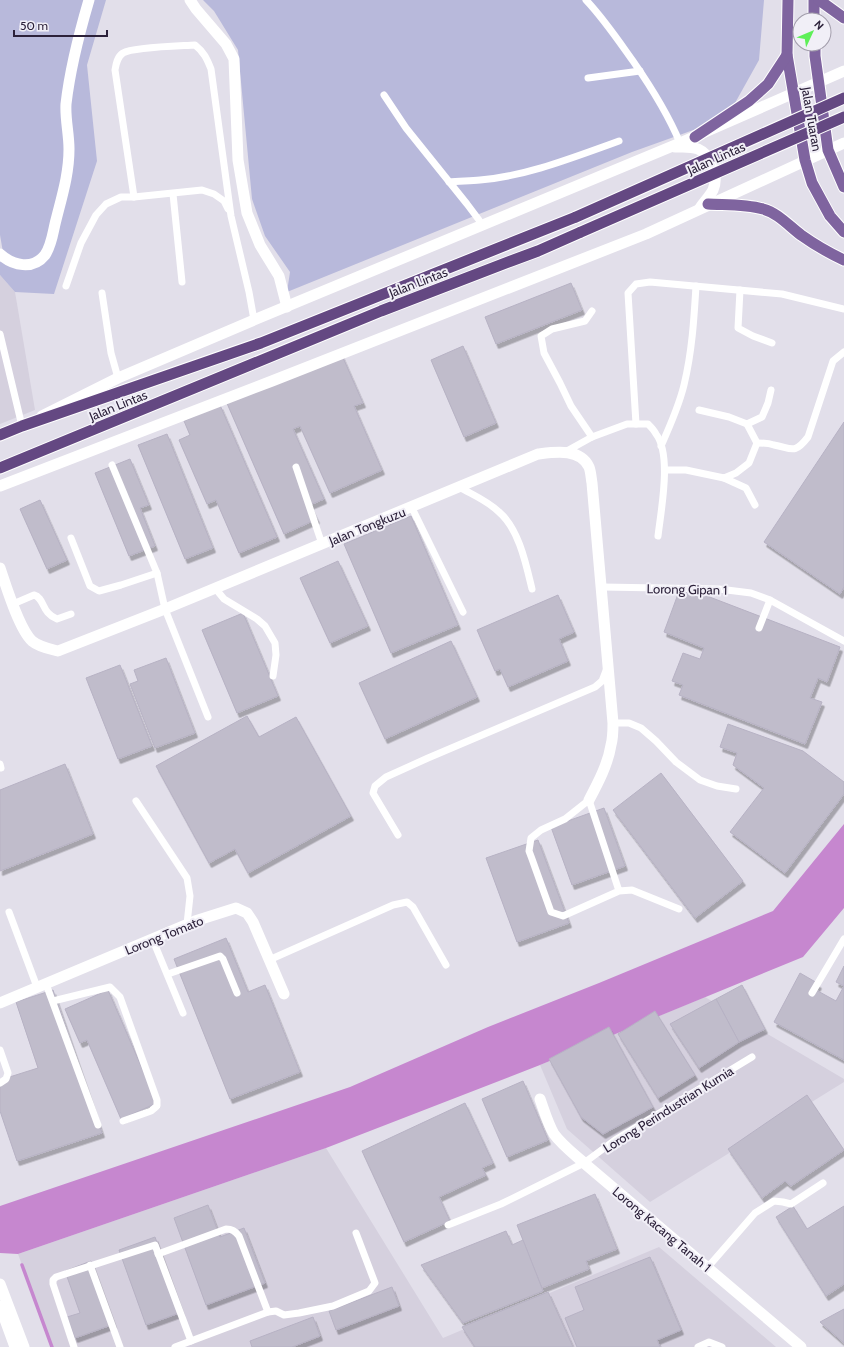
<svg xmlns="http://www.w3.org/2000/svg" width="844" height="1347" viewBox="0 0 844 1347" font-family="Cabin,sans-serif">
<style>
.built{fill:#d5d0de}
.green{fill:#b8b9db}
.water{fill:#c687cf}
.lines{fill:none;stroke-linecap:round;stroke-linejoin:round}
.stream{stroke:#c687cf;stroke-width:3.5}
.building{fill:#c0bccb;stroke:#b7b2c4;filter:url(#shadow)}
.primary-casing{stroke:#fff;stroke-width:13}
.trunk-casing{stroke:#fff;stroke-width:13}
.service{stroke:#fff;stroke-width:7}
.minor{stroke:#fff;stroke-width:11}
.tertiary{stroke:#fff;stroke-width:11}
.primary{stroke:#7f649f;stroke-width:11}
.trunk{stroke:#644882;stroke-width:11}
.trunk-bridge-casing{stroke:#fff;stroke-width:13;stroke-linecap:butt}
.trunk-bridge{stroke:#644882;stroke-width:11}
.labels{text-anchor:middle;stroke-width:4;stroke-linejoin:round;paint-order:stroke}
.street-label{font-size:13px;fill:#2c213a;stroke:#f1eff7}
</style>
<defs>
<filter id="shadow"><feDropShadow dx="2.5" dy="4.5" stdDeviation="0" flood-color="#0004"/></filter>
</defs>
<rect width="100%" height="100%" fill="#e2dfea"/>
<g class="built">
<path d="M0 275 15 292 35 410 0 424Z"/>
<path d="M705 997 844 1079V1082L650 1202 567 1129 540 1065Z"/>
<path d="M326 1148 443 1338 659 1247 776 1347H52L18 1254Z"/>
</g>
<g class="green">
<path d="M0 0H106L87 65 97 161 54 294 15 292 0 275V262L4 258 0 235Z"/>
<path d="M203 0H764L759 60 735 103 720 117 699 128 632 152 287 292 290 272 265 236 252 199 238 50 214 11Z"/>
</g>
<path class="water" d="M844 824V908L803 957 540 1065 326 1148 18 1254 0 1253V1206L350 1087 488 1027 599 983 773 911Z"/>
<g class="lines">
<path class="stream" d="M22 1265 52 1347"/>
</g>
<g class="building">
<path d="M571 283 582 310 496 344 485 317Z"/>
<path d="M463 346 496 423 464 437 431 360Z"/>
<path d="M340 351 363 403 354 406 382 470 330 493 300 426 293 429 324 499 310 505 317 519 284 534 226 401Z"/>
<path d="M220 405 277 537 239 553 216 500 207 504 179 440 190 435 184 421Z"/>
<path d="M844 422V587L840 594 764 542Z"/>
<path d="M167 434 213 548 185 559 138 445Z"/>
<path d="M130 459 149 505 140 508 155 546 129 556 95 473Z"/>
<path d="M40 500 67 560 47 569 20 509Z"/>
<path d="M411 516 458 625 391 653 344 544Z"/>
<path d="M338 561 368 626 330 643 300 578Z"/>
<path d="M681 586 840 647 827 682 818 678 810 698 822 702 805 744 679 695 683 685 672 681 683 653 700 659 704 648 664 632Z"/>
<path d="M558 595 574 632 559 639 568 661 508 687 500 669 495 671 477 630Z"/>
<path d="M243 613 278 696 237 713 202 630Z"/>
<path d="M451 641 477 697 385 739 359 683Z"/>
<path d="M166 658 195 733 155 748 130 684 138 681 134 670Z"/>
<path d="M120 665 152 746 118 759 86 678Z"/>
<path d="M247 716 259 737 296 717 351 816 248 873 235 849 209 863 156 766Z"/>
<path d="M728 724 803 751 844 782V794L785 873 730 832 764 788 733 765 737 753 720 747Z"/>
<path d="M65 764 93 834 0 871V790Z"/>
<path d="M661 773 743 881 695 918 613 810Z"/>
<path d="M604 808 625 866 572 885 551 827Z"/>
<path d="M538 840 569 923 517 942 486 858Z"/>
<path d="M226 938 248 992 265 985 300 1072 230 1099 174 959Z"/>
<path d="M844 966V1060L774 1022 800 973 819 984 816 990 836 1001 844 986 836 982Z"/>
<path d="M742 985 765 1029 739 1042 716 999Z"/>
<path d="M53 990 102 1133 17 1161 0 1111V1080L38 1068 16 1002Z"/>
<path d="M108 990 157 1103 121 1119 87 1040 80 1043 65 1009Z"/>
<path d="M716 999 739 1042 699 1068 670 1024Z"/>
<path d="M655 1011 695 1075 658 1098 618 1034Z"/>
<path d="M609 1027 653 1107 603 1134 581 1117 549 1059Z"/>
<path d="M523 1081 548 1140 507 1157 482 1099Z"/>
<path d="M807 1095 844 1150 791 1186 785 1181 762 1198 728 1149Z"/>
<path d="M465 1103 493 1163 482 1168 486 1175 439 1197 450 1221 404 1242 362 1151Z"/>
<path d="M595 1194 617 1249 586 1261 589 1269 542 1288 517 1225Z"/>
<path d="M208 1205 220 1237 244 1228 265 1283 206 1305 174 1218Z"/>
<path d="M793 1206 807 1229 844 1206V1284L826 1296 776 1217Z"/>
<path d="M506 1231 512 1245 523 1240 543 1291 463 1323 421 1265Z"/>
<path d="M155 1237 182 1312 146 1325 119 1250Z"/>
<path d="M650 1257 681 1330 657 1340 660 1347H577L565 1318 584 1310 575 1287Z"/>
<path d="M91 1261 114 1324 75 1338 67 1317 80 1313 65 1271Z"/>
<path d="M392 1287 399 1306 336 1330 329 1311Z"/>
<path d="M548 1292 573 1347H475L462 1327Z"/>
<path d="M844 1309V1343L820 1322Z"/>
<path d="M313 1317 320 1336 292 1347H252L250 1341Z"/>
</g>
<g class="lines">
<defs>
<g id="primary">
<path d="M788 0 787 55 805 160 812 183 830 216 844 232"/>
<path d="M814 0V20"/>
<path d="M819 0 844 18"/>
<path d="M815 44V56L828 150 844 187"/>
<path d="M695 137 749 101 768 84 787 55"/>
<path d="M708 204C726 205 746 204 763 209 778 213 789 226 801 235 815 245 829 253 844 260"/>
</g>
<g id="trunk">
<path d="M0 435 22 426 261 343 576 217"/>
<path d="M0 468 381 311 511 261 538 251 581 232"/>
</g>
</defs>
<use href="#primary" class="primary-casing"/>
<use href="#trunk" class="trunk-casing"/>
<g class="service">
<path d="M586 0C604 19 618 40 633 61 651 87 668 114 680 143"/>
<path d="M588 78 640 71"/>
<path d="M384 95 406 128 467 204 479 220 481 225"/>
<path d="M449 182C459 181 470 181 480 180 527 176 574 157 619 141"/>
<path d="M173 194 182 282"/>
<path d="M134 197 115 70C116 64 117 57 123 53 134 47 180 46 195 45 204 52 207 59 211 69L231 216 249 292 254 320"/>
<path d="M66 286 81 243 96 215 106 204 121 197H134L202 190 214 194 224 201 228 209"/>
<path d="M740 290 738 328 753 336 772 343"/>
<path d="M102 293 111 353 118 378"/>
<path d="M592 311 585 321 552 329 541 336 544 353 560 383 571 406 592 437"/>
<path d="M0 334 22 426"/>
<path d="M636 424 628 293 636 284 650 282 782 294 844 309"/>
<path d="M747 424 762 417 768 403 771 390"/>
<path d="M757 443C763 443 768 443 774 445 792 448 794 455 808 437L833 361 844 352"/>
<path d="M661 446C670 426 679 406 684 385 692 352 694 319 696 286"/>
<path d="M565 452 592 437 627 424H648C651 427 654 430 656 434 672 455 661 510 658 536"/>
<path d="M112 465 157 573 165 609 208 717"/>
<path d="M296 467 322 544"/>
<path d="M665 470H686L724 478 736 473 749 463 757 443 747 424 729 417 699 410"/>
<path d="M724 478 746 488 755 505"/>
<path d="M459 487C473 495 488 501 499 512 519 529 526 564 532 589"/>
<path d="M412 508 463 612"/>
<path d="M71 538 90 586 99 591 121 585 157 573"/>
<path d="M602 587 719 589 751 593 770 600 844 641"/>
<path d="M215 588 224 599 257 619 265 626 275 643 276 655 273 676"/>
<path d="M13 604 34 595C45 598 41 613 57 619L71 614"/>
<path d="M759 628 770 600"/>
<path d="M613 723H629L641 728 656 741 676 762 700 780 717 786 736 789"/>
<path d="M0 764 1 768"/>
<path d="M136 801 187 878 190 896 187 924"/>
<path d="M398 835 373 793 375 786 386 777 428 758 595 687 602 681 607 668"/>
<path d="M619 891 589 800 565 819 541 830 531 838 529 851 532 859 551 912 563 916 619 891 632 890 679 909"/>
<path d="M9 912 37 987"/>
<path d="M152 938 183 1013"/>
<path d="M269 960 393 905 407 902 413 907 446 965"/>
<path d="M168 974 220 956 223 959 237 993"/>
<path d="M46 984 98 1125"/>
<path d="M812 993 844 939"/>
<path d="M53 1001 110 987 120 997 157 1100V1106L151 1111 123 1121"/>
<path d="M0 1050 8 1073 6 1079 0 1083"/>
<path d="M448 1225 501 1204 584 1163 615 1140 752 1057"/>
<path d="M158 1254 226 1229C232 1229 235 1231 239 1236L268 1312"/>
<path d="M90 1265 120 1347"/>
<path d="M708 1267 755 1213 774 1201 783 1202 791 1204 823 1183"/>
<path d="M74 1347 53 1284V1280L56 1277 155 1245 191 1341"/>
<path d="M175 1347 268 1312 276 1311 284 1315 299 1313 333 1306 369 1291 375 1283 356 1233"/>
<path d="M698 1347 709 1342 722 1347"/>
</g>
<g class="minor">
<path d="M190 0 196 9 226 44 234 59 238 160 247 213 260 245 279 276 287 307"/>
<path d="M0 254C13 266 33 270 45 255 52 245 53 231 56 220 62 196 69 174 69 149 69 134 65 118 66 104 70 69 79 34 89 0"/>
<path d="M0 568C6 586 19 629 32 641 39 647 50 649 58 651L165 609 538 454C555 452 580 448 589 467 591 472 591 478 592 483L613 723C613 730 613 738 611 745 608 764 598 783 589 800"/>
<path d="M0 1003 195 921 236 908 247 913 253 922 284 994"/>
<path d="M540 1099C544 1110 548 1124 554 1134 562 1145 574 1154 584 1163L801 1347"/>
</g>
<g class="tertiary">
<path d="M675 147C682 147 691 146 698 149 712 155 719 176 713 190 710 196 704 202 700 208"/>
<path d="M42 416 118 378 254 320 680 143 844 71"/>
<path d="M0 486 272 381 646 234 844 143"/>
<path d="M0 1284 24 1347"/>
<path d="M0 1306 15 1347"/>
</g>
<use href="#primary" class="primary"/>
<use href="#trunk" class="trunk"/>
<defs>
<g id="trunk-bridge">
<path d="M576 217 844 98"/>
<path d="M581 232 844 117"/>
</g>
</defs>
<use href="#trunk-bridge" class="trunk-bridge-casing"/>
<use href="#trunk-bridge" class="trunk-bridge"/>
</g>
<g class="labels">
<g class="street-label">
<text transform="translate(812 119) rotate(80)" y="5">Jalan Tuaran</text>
<text transform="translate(716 158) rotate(-24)" y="5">Jalan Lintas</text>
<text transform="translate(418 282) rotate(-21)" y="5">Jalan Lintas</text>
<text transform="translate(118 405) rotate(-22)" y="5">Jalan Lintas</text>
<text transform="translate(367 526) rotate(-22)" y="5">Jalan Tongkuzu</text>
<text transform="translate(687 589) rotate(1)" y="5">Lorong Gipan 1</text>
<text transform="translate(164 935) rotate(-22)" y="5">Lorong Tomato</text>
<text transform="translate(668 1109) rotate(-32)" y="5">Lorong Perindustrian Kurnia</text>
<text transform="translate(662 1229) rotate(40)" y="5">Lorong Kacang Tanah 1</text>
</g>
</g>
<g transform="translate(812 32) rotate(46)"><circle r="19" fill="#f1eff7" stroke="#a29dab"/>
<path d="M0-3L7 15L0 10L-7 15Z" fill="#5eef58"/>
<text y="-6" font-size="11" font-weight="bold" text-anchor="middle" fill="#2c213a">N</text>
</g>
<path d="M14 30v6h93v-6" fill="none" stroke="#2c213a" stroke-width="2"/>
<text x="20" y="30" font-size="12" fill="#2c213a" stroke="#f1eff7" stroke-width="3" paint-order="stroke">50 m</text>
</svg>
